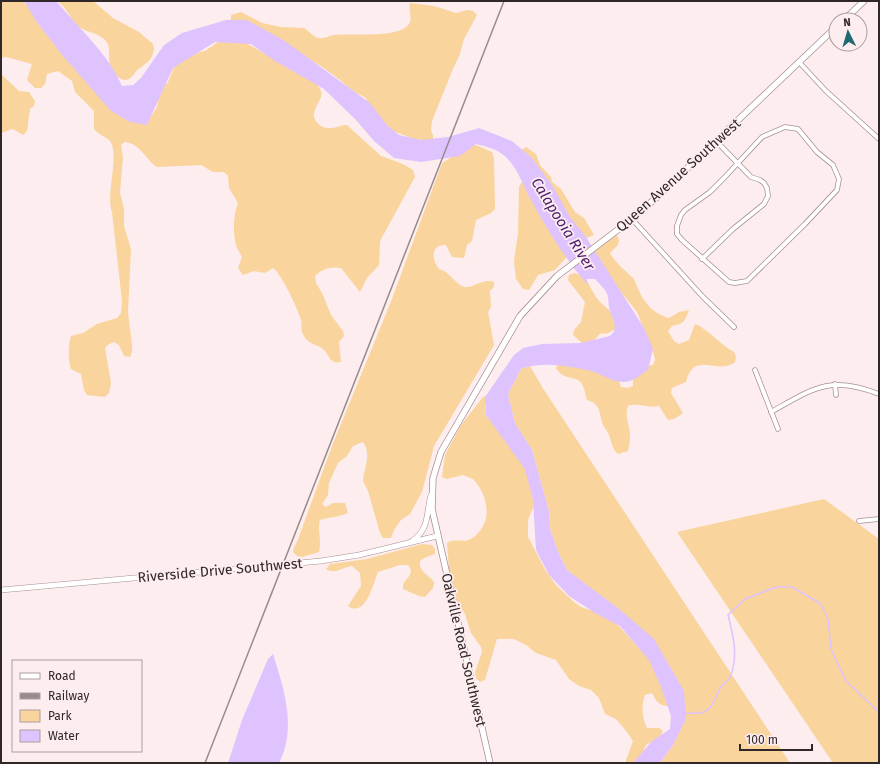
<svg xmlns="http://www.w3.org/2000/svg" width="880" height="764" viewBox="0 0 880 764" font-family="'Fira Sans',sans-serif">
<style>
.green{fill:#f9d49c}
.water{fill:#dfc3ff}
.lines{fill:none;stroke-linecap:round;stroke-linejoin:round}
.stream{stroke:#dfc3ff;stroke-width:1.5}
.minor-casing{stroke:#a89093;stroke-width:5.5}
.tertiary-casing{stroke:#a89093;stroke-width:6}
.secondary-casing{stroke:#a89093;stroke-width:7}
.minor{stroke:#fff;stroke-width:4}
.tertiary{stroke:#fff;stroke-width:5}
.secondary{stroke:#fff;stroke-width:5.5}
.rail{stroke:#978b8c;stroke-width:1.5}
.labels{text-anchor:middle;stroke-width:3.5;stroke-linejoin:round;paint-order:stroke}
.street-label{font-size:14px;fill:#302728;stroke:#fdedee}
.water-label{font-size:15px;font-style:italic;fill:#4b1c70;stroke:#fdedee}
</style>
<rect width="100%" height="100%" fill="#fdedee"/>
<g class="green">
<path d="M1 1H22L28 5 131 121 142 124 147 123 157 107 160 91 168 82 176 62 200 52 205 51 218 42 239 39 315 82C329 97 316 100 314 114 313 121 321 128 328 128 334 129 340 125 347 125L381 156 403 164 413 170 415 177 380 241 379 265 367 278 360 292 341 268C331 266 321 269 315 276L316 283 322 293 331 315 343 331 344 336 339 342 341 362C331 364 330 358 325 351 317 342 308 347 302 332 301 328 302 324 301 320 298 309 281 273 273 268L265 273 254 271 243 275 238 268 242 257C240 253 237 249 236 245 233 233 233 215 238 203L229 188 228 176 224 172H213L201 165 157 167C145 159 141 144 125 142L121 145 123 157 120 193 124 209V226L131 249 128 312 132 345V352L130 357 124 356 119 345 114 342 109 344 105 348 111 383 109 393 105 397 87 395 84 390 81 374 71 369C68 361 68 345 71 336L83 333 97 324 117 318 121 313 122 301 112 212C105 195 121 152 109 140 104 136 98 134 94 129V111L75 92 72 81 58 71 47 74 45 84 41 88H35L27 80 32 64 6 57 1 58Z"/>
<path d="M57 1H93L113 18 139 32 153 44 154 49C152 60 148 62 140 68 135 71 134 76 129 79 125 81 122 80 118 77 102 65 115 48 104 39 96 32 84 32 77 25 69 17 68 9 57 1Z"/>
<path d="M410 3 434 6 456 13 467 10 473 11 477 15 464 39 460 54 453 69 432 121 431 131 433 135V141L414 139 393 131 370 108 366 98 353 91 340 80 321 66 246 24 231 20V15L241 12 262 23 281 27 304 28C309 31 313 37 319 38 324 39 329 36 334 35 351 33 399 39 409 24 413 18 408 10 410 3Z"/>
<path d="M1 74 19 91 29 92 35 101 34 106 30 109 27 131 23 135 13 129 1 133Z"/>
<path d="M476 145 492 152 494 158 495 209 491 213 476 220 472 241 467 245 464 258 452 257 446 245C431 244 431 259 439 269 449 271 454 283 464 287 473 289 482 278 494 282V287L490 291 491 307 488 312 494 345 434 446 422 492 410 514 401 520 394 530 391 538H383L380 533 368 491 363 481C364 468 372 454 363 442L353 446 347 456 338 463 329 483 328 495 322 504 326 507 333 503H345L348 513C340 517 329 517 320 520 317 531 322 539 319 552L302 557 297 556 293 552 294 547 297 542 332 446 392 299 442 163 469 146Z"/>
<path d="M526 147 536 154 540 165 551 177 552 182 561 189 575 212 584 218 594 235 583 239 555 270 538 275 529 290 523 289 516 279 514 261 518 233 519 187 524 178 522 150Z"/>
<path d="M617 235 619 240 618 245 610 253C616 264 625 270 633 278 636 282 637 288 640 293 646 305 656 315 669 318L679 312 689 310C685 321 684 324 672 326L668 331 674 341 679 344 689 340 695 324C705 327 721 345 734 352L736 357 735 362C717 376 694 349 686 382L672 388 671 393 683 413 674 419 668 420 659 406C648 409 639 402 628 406 624 417 630 425 630 435 630 440 629 446 628 451L618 454C610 447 612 439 607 431 605 428 603 426 602 422 599 412 600 403 587 400 585 395 585 389 582 384 577 375 563 381 556 368L559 363 617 375 621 387 627 388 633 386V378L642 366 653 365 655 360 654 355 637 312 621 292 594 251Z"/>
<path d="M575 273 585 277C589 284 592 291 596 297 606 311 615 308 616 329L606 334 601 333 593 341 582 343 573 335 574 330 581 322 585 302 568 280 569 275Z"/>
<path d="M530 366 544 390 790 763H660L673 745 684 691 589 587 567 570 559 554 550 529 549 511 532 450 515 423 508 394 521 369Z"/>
<path d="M488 395 485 405 486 416 498 427 527 471 534 505 528 520V537L546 571 556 585 574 602 581 607 596 612 617 624 650 660 657 669 668 706C659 706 656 701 652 693L645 695C641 705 642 718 647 728H659L663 731 660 737 646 745 638 763H625L633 741 627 732 616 719 605 714 599 698 591 690 579 686 569 679 556 660 536 653 526 645 514 639H497L485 680 480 682 476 678 475 672 482 652 481 647 471 633 465 614 456 600 455 589 450 581 447 543C454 538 463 543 471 539 494 524 489 496 473 479L463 475 447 479 442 477 445 455 461 425 483 397Z"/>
<path d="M824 499 879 539V763H833L677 532Z"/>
<path d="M422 544 432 545 435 549V554L424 558 420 561C419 572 428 574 434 582L433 588 425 597 419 596 403 589V584L410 575 411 570 408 565H400L378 572C373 584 366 618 348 606L361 586 360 573 352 566C342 567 335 575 326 569L330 564 367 559Z"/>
</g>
<g class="water">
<path d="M24 1H56C77 26 110 56 122 86L133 85 141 78 164 45 182 33 226 20H247L285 41 370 103 387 125 399 135 421 140 448 137 479 128 512 141 532 158 552 185 570 217 586 237 644 328 653 349 648 370C643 373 636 379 630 381 615 385 605 375 591 371 570 366 541 361 521 369L508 394 515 423 532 450 549 511 550 529 559 554 567 570 618 608 654 639 684 691 686 719 673 745 660 763H633L652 741 670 729 671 716 661 687 649 660 620 626 595 613 569 596 549 575 536 550 533 500 525 469 486 415 485 397 514 355 523 348 542 344 580 343 610 336 614 332 615 325 609 308 608 296 605 290 595 279H587V284C565 259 547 229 531 200 522 184 516 162 499 152 493 148 483 146 476 144L460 156 421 162 394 158 374 141 356 120 324 89 275 61 251 44 215 42 173 68 147 125 130 122 111 111 63 56 36 21Z"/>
<path d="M273 654C284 689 297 728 279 763H228L242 720 268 659Z"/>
</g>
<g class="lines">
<path class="stream" d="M684 713C710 715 710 710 720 688 723 684 728 681 730 677 739 657 733 635 728 615L745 599 776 587H792L821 604 828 619 831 649 846 681 879 712"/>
<defs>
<g id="minor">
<path d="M799 62 826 91 879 139"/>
<path d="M785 127 798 129 817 152 833 165 839 179 837 190 805 224 747 281 735 283 729 282 682 240 677 234V226L681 215 685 210 710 192 724 178 762 137Z"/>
<path d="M632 219 703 297 734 327"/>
<path d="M702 259 733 229 764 204 768 196 767 188 764 183 760 180 751 177 716 141"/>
<path d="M755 370 778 429"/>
<path d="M835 384 836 395"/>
<path d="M771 412C814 388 830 375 879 394"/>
<path d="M859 521 879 519"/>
</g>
<g id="tertiary">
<path d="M412 541C430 529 426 513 431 495"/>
<path d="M1 590 321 561 359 555 437 536"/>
</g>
<g id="secondary">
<path d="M844 20 864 1"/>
<path d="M490 763 432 509 433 478 441 452 520 316 557 276 632 219 657 197 836 27"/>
</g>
</defs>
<use href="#minor" class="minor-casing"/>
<use href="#tertiary" class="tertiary-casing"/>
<use href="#secondary" class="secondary-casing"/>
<use href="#minor" class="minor"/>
<use href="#tertiary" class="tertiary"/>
<use href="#secondary" class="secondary"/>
<path class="rail" d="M205 763 504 1"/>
</g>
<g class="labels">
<g class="street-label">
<text transform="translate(678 175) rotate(-42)" y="5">Queen Avenue Southwest</text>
<text transform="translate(220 570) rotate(-5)" y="5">Riverside Drive Southwest</text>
<text transform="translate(464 650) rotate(77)" y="5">Oakville Road Southwest</text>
</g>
<g class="water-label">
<text transform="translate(563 224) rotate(58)" y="5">Calapooia River</text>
</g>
</g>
<rect width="880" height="764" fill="none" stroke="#302728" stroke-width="4"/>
<rect x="12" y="660" width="130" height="92" fill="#fdedee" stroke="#ab9e9f"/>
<rect x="20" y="673" width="20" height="6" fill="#ffffff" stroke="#ab9e9f"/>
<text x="48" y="680" font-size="12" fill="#302728">Road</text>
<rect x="20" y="693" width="20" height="6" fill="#978b8c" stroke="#ab9e9f"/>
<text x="48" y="700" font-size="12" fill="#302728">Railway</text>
<rect x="20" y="710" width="20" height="12" fill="#f9d49c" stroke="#ab9e9f"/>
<text x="48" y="720" font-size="12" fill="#302728">Park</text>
<rect x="20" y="730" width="20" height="12" fill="#dfc3ff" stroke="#ab9e9f"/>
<text x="48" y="740" font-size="12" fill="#302728">Water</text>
<g transform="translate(848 32) rotate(355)"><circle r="19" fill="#fdedee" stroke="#ab9e9f"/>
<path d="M0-3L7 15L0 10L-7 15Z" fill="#1f6973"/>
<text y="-6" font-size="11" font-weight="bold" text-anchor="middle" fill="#302728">N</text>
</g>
<path d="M740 744v6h72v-6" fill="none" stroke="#302728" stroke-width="2"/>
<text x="746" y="744" font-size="12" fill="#302728" stroke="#fdedee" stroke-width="3" paint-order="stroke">100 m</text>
</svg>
